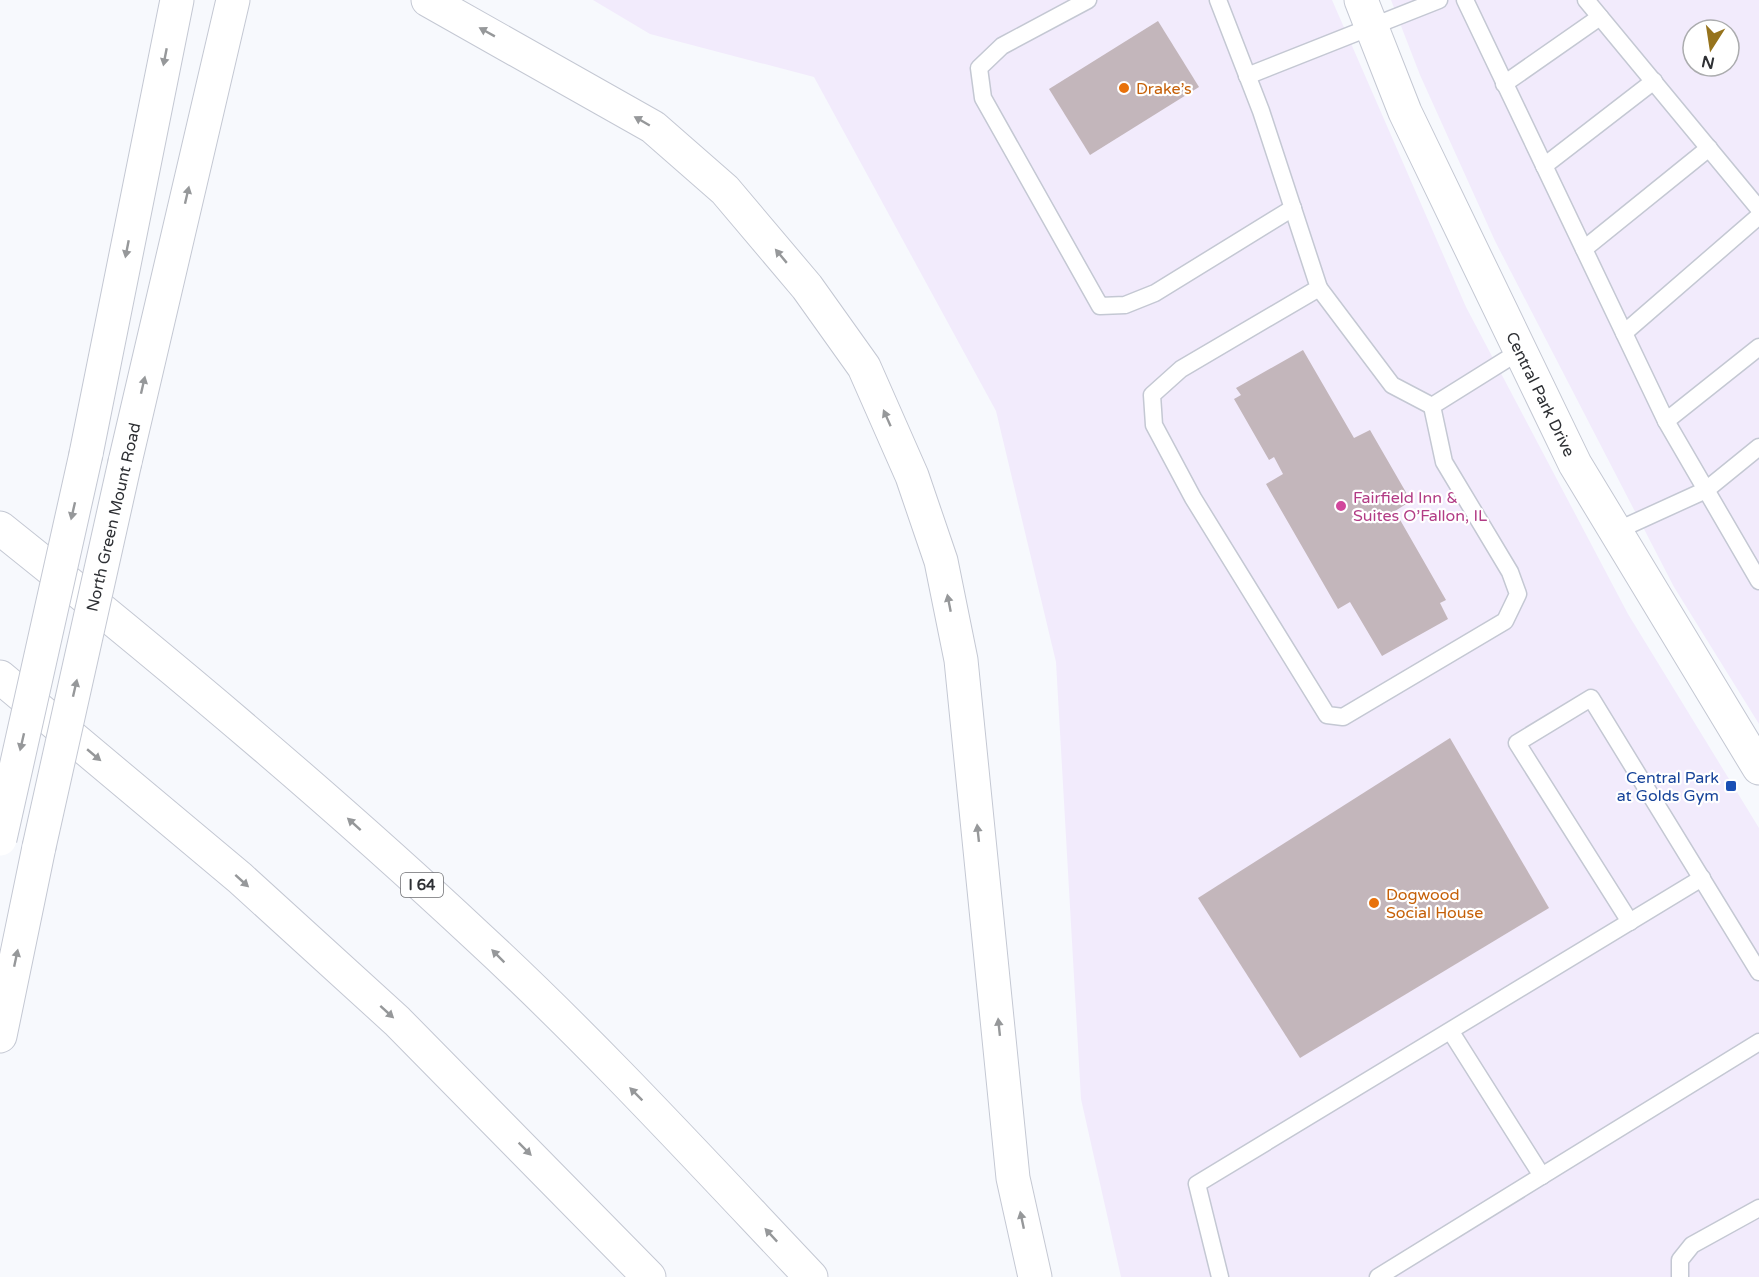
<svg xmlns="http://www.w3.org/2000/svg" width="1759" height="1277" viewBox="0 0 1759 1277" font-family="'Varela Round',sans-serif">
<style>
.commercial{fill:#f2ebfc;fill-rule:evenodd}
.building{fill:#c3b6bb}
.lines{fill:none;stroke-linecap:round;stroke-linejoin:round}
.lane-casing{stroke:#c4c8d3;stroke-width:19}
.secondary-casing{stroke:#c4c8d3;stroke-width:35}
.highway-casing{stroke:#c4c8d3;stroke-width:35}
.lane{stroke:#fff;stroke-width:16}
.secondary{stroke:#fff;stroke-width:33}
.highway{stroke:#fff;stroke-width:33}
.secondary-bridge-casing{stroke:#c4c8d3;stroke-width:35;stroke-linecap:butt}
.secondary-bridge{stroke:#fff;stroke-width:33}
.oneway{fill:#96989a}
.food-dot{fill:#e8710a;stroke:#fff;stroke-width:2}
.hotel-dot{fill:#d1479c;stroke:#fff;stroke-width:2}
.transit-dot{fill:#1a4fb4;stroke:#fff;stroke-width:2}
.labels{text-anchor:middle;stroke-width:4.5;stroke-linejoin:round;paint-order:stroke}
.shield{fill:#fff;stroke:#6d6e71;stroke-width:1.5}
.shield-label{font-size:15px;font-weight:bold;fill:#2e3034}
.food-label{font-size:16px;fill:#c56008;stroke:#fff;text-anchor:start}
.street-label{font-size:16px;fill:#2e3034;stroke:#fff}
.hotel-label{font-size:16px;fill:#b23c85;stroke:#fff;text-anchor:start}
.transit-label{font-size:16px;fill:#164399;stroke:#fff;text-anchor:end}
</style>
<rect width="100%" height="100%" fill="#f7f9fd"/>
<g class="commercial">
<path d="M593 0H1332L1466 307 1628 614 1759 828V1277H1121L1081 1099 1056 662 996 411 814 77 650 34Z"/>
<path d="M1391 0H1759V724L1674 587 1495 241 1420 75ZM1693 30H1729V66H1693Z"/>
</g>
<g class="building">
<path d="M1158 21 1199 87 1090 155 1049 89Z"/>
<path d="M1303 350 1354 438 1370 430 1411 501 1395 511 1446 600 1440 603 1448 619 1382 656 1350 602 1338 609 1266 484 1283 474 1274 457 1269 460 1234 399 1241 395 1236 388Z"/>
<path d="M1450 738 1549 908 1300 1058 1198 898Z"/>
</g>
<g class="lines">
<defs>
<g id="lane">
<path d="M1088 0 1002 46 979 68 983 98 1100 306 1125 305 1155 293 1293 208"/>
<path d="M1218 0 1261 111 1319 288 1181 369 1152 395 1154 425 1193 498 1327 715 1343 717 1505 621 1518 594 1510 572 1444 462 1432 406 1520 351"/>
<path d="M1465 0 1666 421 1759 581"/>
<path d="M1586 0 1759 209"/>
<path d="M1247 76 1439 0"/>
<path d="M1504 84 1600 17"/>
<path d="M1544 166 1654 81"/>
<path d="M1584 249 1709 148"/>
<path d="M1319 288 1392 385 1432 406"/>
<path d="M1624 333 1759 216"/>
<path d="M1666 421 1759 347"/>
<path d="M1616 531 1706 490 1759 447"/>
<path d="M1630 922 1517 743 1591 698 1759 972"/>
<path d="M1451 1032 1542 1176"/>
<path d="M1220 1277 1197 1184 1702 878"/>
<path d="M1378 1277 1759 1042"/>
<path d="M1680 1277V1260L1692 1245 1759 1208"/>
</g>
<g id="secondary">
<path d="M1361 0 1405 112 1575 464 1759 768"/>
<path d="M86 454 177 0"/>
<path d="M125 462 233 0"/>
<path d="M0 1036 39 847"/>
</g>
<g id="highway">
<path d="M428 0 653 127 725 190 807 287 864 367 912 476 941 561 961 660 1013 1178 1035 1277"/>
<path d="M0 528C164 659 324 793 477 936 594 1044 702 1162 811 1277"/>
<path d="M0 677 240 878 397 1021 649 1277"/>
</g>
</defs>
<use href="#lane" class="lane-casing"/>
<use href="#secondary" class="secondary-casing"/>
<use href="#highway" class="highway-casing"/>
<use href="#lane" class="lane"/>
<use href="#secondary" class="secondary"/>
<use href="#highway" class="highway"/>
<defs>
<g id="secondary-bridge">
<path d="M0 839 86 454"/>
<path d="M39 847 125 462"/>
</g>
</defs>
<use href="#secondary-bridge" class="secondary-bridge-casing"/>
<use href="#secondary-bridge" class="secondary-bridge"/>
</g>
<defs><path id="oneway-solid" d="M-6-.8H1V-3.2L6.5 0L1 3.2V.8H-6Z" transform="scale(1.5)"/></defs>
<g class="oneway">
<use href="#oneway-solid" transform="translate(487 32) rotate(-151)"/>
<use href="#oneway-solid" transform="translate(165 57) rotate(101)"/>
<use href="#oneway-solid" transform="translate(642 121) rotate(-150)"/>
<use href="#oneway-solid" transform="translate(187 195) rotate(-77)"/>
<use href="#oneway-solid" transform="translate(127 249) rotate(101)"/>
<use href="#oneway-solid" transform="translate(781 256) rotate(-130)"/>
<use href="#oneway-solid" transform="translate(143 385) rotate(-77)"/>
<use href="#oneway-solid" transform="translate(887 418) rotate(-114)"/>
<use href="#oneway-solid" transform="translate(73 511) rotate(103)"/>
<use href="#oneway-solid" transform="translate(949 603) rotate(-101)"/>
<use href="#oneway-solid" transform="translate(75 688) rotate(-77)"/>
<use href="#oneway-solid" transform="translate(22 742) rotate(103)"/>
<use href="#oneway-solid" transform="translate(94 755) rotate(40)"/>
<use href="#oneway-solid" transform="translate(354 824) rotate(-138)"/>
<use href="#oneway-solid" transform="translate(978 833) rotate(-96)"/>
<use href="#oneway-solid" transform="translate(242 881) rotate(42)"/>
<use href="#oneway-solid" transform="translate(498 956) rotate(-135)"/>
<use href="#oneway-solid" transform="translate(16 958) rotate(-78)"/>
<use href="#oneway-solid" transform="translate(387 1012) rotate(42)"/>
<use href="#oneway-solid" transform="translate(999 1027) rotate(-96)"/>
<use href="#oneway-solid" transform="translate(636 1094) rotate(-135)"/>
<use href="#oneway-solid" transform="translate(525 1149) rotate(45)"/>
<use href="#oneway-solid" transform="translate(1022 1220) rotate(-102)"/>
<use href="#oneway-solid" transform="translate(771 1235) rotate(-133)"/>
</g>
<g class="food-dot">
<circle cx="1124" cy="88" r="6"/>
<circle cx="1374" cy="903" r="6"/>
</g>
<circle class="hotel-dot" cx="1341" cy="506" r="6"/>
<rect class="transit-dot" x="1725" y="780" width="12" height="12" rx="3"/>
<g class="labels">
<rect class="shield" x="401" y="873" width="42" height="24" rx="4.5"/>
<g class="shield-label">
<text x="422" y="890">I 64</text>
</g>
<g class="food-label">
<text x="1136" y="94">Drake’s</text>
<text x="1386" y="900">Dogwood<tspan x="1386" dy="18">Social House</tspan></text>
</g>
<g class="street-label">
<text transform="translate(1541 394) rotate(64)" y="6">Central Park Drive</text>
<text transform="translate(113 517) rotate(-77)" y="6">North Green Mount Road</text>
</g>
<g class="hotel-label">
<text x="1353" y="503">Fairfield Inn &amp;<tspan x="1353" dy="18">Suites O’Fallon, IL</tspan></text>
</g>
<g class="transit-label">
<text x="1719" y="783">Central Park<tspan x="1719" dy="18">at Golds Gym</tspan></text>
</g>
</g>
<g transform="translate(1711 48) rotate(192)"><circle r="28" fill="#ffffff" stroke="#abacae" stroke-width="1.5"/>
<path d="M0-4.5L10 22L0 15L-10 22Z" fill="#96731c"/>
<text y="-9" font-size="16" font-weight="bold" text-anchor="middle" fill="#2e3034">N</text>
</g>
</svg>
